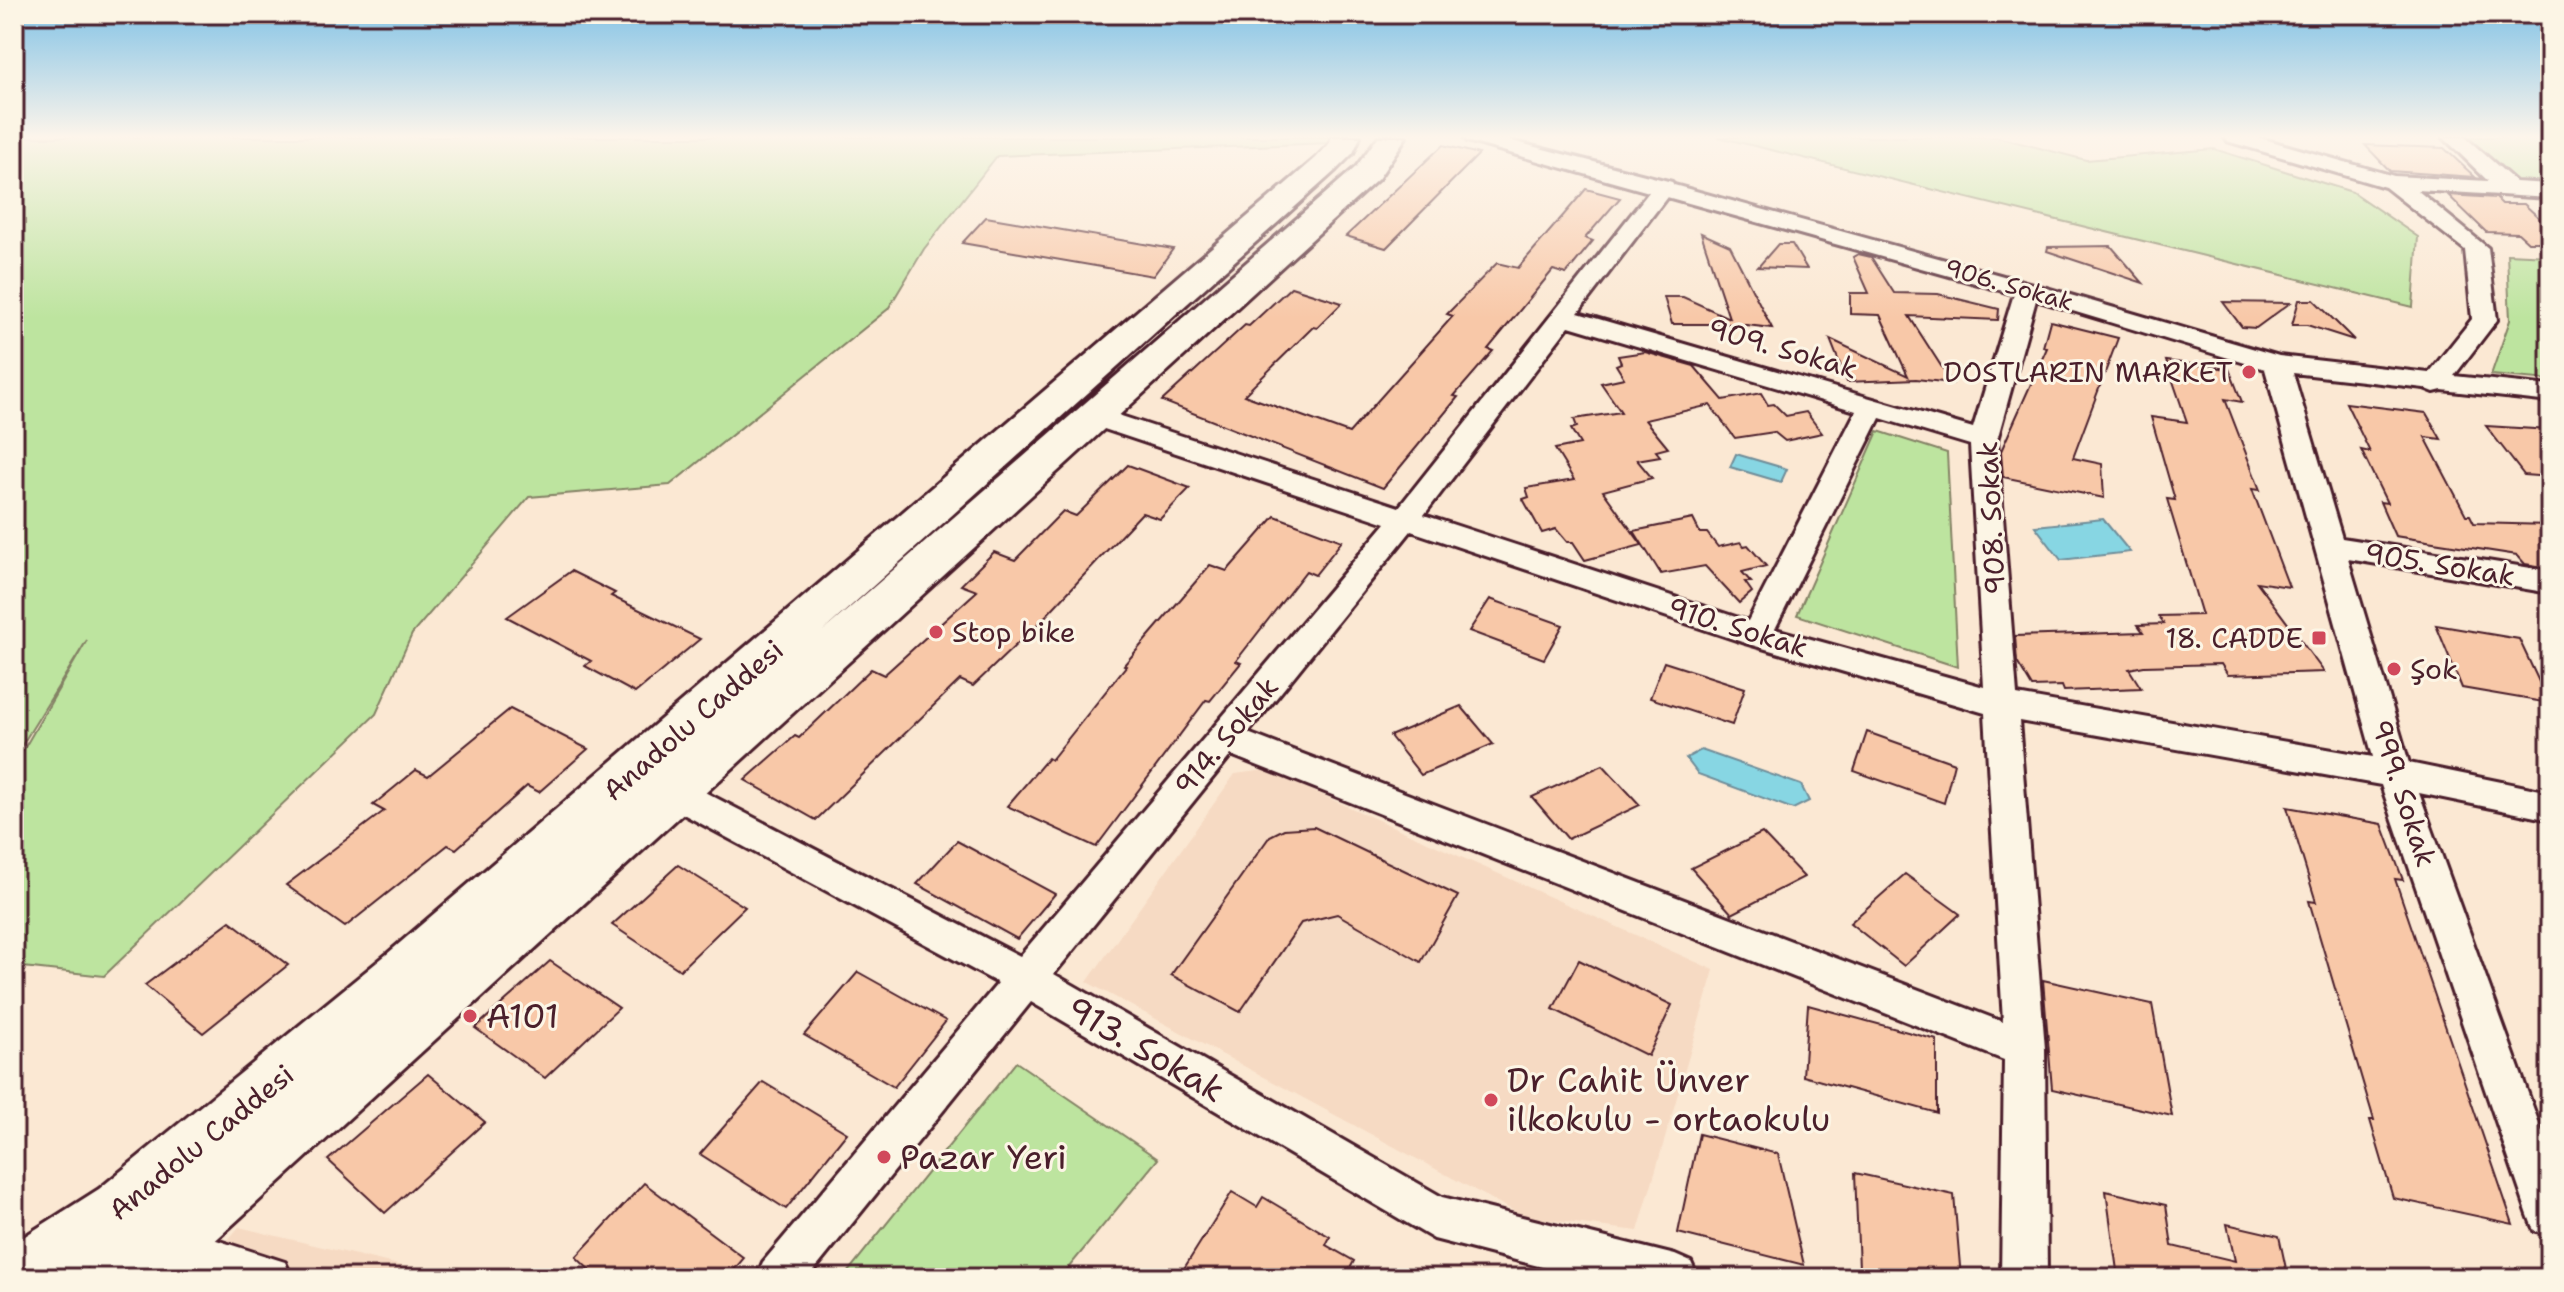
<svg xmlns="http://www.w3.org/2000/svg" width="2564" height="1292" viewBox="0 0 2564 1292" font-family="'Shantell Sans',sans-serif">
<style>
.built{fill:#f6dac3}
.green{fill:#bde49f;stroke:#848265;stroke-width:2}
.water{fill:#87d6e3;stroke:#6f8d99;stroke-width:2}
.building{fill:#f8c8a8;stroke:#4a1f2b;stroke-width:2}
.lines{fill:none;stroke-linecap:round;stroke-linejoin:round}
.minor-casing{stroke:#4a1f2b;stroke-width:6}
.secondary-casing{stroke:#4a1f2b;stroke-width:6}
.minor{fill:#fcf5e5;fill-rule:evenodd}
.secondary{fill:#fcf5e5;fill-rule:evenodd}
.poi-dot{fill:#d1495b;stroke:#fcf5e5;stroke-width:3}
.labels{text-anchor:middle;stroke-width:6;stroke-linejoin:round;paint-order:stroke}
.far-street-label{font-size:24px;fill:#4a1f2b;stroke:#fcf5e5}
.street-label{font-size:28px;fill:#4a1f2b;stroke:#fcf5e5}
.poi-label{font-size:28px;fill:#4a1f2b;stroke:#fcf5e5;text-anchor:end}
.near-poi-label{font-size:34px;fill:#4a1f2b;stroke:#fcf5e5;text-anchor:start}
.near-street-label{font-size:34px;fill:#4a1f2b;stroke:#fcf5e5}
</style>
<rect width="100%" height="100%" fill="#fbe8d3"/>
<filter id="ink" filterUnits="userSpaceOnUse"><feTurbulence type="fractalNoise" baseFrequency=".0125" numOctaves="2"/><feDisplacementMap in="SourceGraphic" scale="16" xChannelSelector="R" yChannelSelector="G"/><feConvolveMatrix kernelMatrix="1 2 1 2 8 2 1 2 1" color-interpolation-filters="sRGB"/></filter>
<g filter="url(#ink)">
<g class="built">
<path d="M1266 770 1714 970 1638 1231 1525 1217 1087 982 1235 774Z"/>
<path d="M239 1227 453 1278H195Z"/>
</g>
<g class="green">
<path d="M14 137H1330L1329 143 997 156 924 249 888 309 670 485 529 497 412 634 376 714 104 976 14 966V766L87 640 14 758Z"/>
<path d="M1718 137H1997L2086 160 2214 149 2352 192 2418 237 2413 307Z"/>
<path d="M2467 137H2550V184L2516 182Z"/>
<path d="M2507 254 2550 256V380L2491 375 2510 320Z"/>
<path d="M1878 431 1947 453 1958 667 1797 615Z"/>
<path d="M1016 1062 1158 1159 1060 1278H843Z"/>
</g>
<g class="water">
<path d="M1736 454 1787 469 1781 482 1730 467Z"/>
<path d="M2103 519 2130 552 2061 560 2035 526Z"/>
<path d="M1701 750 1801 785 1809 801 1793 809 1698 774 1686 758Z"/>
</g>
<g class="building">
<path d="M1443 145 1479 154 1386 248 1346 236Z"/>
<path d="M2365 145 2444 148 2475 177 2390 171Z"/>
<path d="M1586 189 1620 198 1585 238 1593 241 1566 274 1553 270 1488 349 1493 351 1454 396 1458 397 1383 488 1162 401 1245 325 1249 326 1291 287 1342 303 1317 328 1313 327 1244 395 1349 433 1453 316 1447 314 1497 263 1518 268Z"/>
<path d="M2448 195 2496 198 2502 204H2524L2550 228V242H2528L2518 233 2486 232Z"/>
<path d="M986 217 1173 249 1153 276 962 243Z"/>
<path d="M1701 233 1730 246 1772 328 1738 324H1672L1664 297H1683L1729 318Z"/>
<path d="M1778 244H1792L1807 269 1758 267Z"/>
<path d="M2111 246 2143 283 2047 251 2048 247Z"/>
<path d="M1858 254 1871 257 1894 293 1938 294 1999 309 1998 320 1909 316 1952 383 1916 379 1847 382 1830 339 1908 376 1880 315 1850 314V293H1869L1853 257Z"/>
<path d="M2299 300H2314L2354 340 2307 325H2292Z"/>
<path d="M2223 302 2290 303 2256 328 2242 327Z"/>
<path d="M2050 321 2118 338 2073 458 2102 464 2104 498 2003 477 2001 451 2047 348 2043 347Z"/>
<path d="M1645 352 1694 366 1723 400 1761 393 1768 405 1774 404 1786 416 1806 412 1822 433 1785 441 1774 432 1735 438 1710 405 1645 420 1668 448 1656 451 1660 456 1637 460 1652 478 1603 491 1642 545 1585 560 1573 542H1567L1556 529 1542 533 1523 499 1529 497 1526 488 1574 480 1555 449 1580 444 1571 429 1577 427 1574 419 1621 412 1601 383 1624 378 1616 365 1621 363 1618 356Z"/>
<path d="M2166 361 2229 369 2242 402 2225 399 2260 490 2252 489 2289 587 2257 582 2324 672 2228 675 2221 664 2144 666 2129 669 2141 688 2064 691 2062 686 2032 687 2017 662 2015 636 2143 632 2138 625 2164 624 2158 616 2202 615 2167 499 2175 500 2151 417 2187 422Z"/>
<path d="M2346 403 2426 413 2441 439 2425 437 2466 515H2470L2474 523 2550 525V568L2525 564 2517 555 2395 536 2380 502 2387 503 2361 450 2370 452Z"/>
<path d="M2486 426 2550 430V477L2524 475Z"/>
<path d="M1128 465 1190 488 1160 519 1142 513 1042 620 973 686 960 680 816 820 745 780 795 736 799 738 871 669 884 675 977 591 961 585 994 552 1015 560 1063 511 1076 516Z"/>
<path d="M1275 516 1342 541 1315 575 1306 571 1236 661 1241 663 1210 701 1206 700 1096 847 1007 806 1048 758 1051 760 1126 666 1124 665 1210 565 1227 571Z"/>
<path d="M1693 519 1700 533H1707L1718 547 1741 542 1744 546 1748 545 1766 566 1742 572 1751 582H1745L1752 592 1739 603 1705 566 1661 574 1634 531Z"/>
<path d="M571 571 615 593 611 596 700 639 635 693 585 666 591 661 507 617Z"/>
<path d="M1490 599 1563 625 1544 659 1469 631Z"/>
<path d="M2436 625 2519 639 2549 703 2462 688Z"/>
<path d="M1664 662 1745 688 1732 725 1650 698Z"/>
<path d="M1461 706 1493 744 1421 775 1390 736Z"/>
<path d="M510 709 588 749 539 792 527 786 456 849 448 845 345 927 286 885 384 811 373 805 416 770 428 776Z"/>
<path d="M1867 732 1954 763 1944 803 1854 771Z"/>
<path d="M1603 765 1640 805 1568 839 1532 797Z"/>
<path d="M2287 807 2382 824 2403 880 2395 879 2513 1224 2393 1198 2370 1120H2374L2309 901 2316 902Z"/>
<path d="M1314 827 1458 896 1421 962 1337 914 1301 923 1240 1012 1171 975 1270 836 1284 829Z"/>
<path d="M1762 833 1804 877 1732 914 1691 868Z"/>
<path d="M957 841 1055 894 1017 939 917 884Z"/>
<path d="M678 865 745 907 680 970 612 925Z"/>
<path d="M1905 874 1960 914 1904 966 1850 923Z"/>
<path d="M230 921 288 965 203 1033 145 985Z"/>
<path d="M1579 960 1672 1005 1648 1056 1553 1009Z"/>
<path d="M550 961 619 1008 545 1078 475 1028Z"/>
<path d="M858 972 946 1021 894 1087 804 1035Z"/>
<path d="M2043 980 2152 1004 2172 1116 2052 1089Z"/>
<path d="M1808 1005 1937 1040V1113L1803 1076Z"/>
<path d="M428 1074 485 1122 385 1213 328 1160Z"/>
<path d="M763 1082 847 1133 786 1209 700 1154Z"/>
<path d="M1699 1134 1778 1154 1804 1265 1678 1233Z"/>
<path d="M1855 1173 1954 1195 1961 1278H1901L1859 1268Z"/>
<path d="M644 1183 744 1258 727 1278H598L576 1257Z"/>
<path d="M2106 1191 2166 1205 2172 1246 2235 1261 2227 1224 2279 1236 2288 1278H2118Z"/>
<path d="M1232 1192 1257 1207 1263 1197 1330 1237 1326 1245 1354 1261 1345 1278H1178Z"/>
</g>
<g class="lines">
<defs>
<g id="minor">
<path d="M1464 137H1497L1672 182 1674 185 2036 285 2279 356 2429 373 2472 319 2465 250 2385 187 2227 141 2224 137H2257L2394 176 2488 181 2443 137H2465L2516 182 2550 184V198L2417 190 2488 248 2497 320 2454 376 2550 386V402L2442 390 2434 392 2424 388 2293 373 2342 538 2550 571V593L2348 559 2409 763 2550 792V820L2419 793 2550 1154V1237L2534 1231 2528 1215 2381 785 2019 721 2045 1049 2047 1278H2001L2004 1060 1231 755 1054 974 1442 1197 1675 1255 1691 1262 1698 1278H1585L1434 1239 1031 1002 808 1278H756L763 1262 998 983 646 794 640 784 646 774 658 770 670 774 1020 956 1386 523 1086 423 1083 417 1086 411H1106L1399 507 1649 192 1467 141ZM1667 197 2014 294 1973 428 1578 313ZM2036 300 2265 369 2373 757 2017 695 1997 440ZM1569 326 1856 411 1748 621 1424 515ZM1880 418 1970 445 1984 687 1775 629ZM1411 531 1745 643 1985 713 2003 1022 1248 733Z"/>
<path d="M163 1223 285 1262 292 1278H194L147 1262 140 1246 147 1230Z"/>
</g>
<path id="secondary" d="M1332 137H1360L1353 153 1336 170 822 632 1356 167 1378 137H1406L1378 179 185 1268 170 1278H84L89 1267 73 1278H14V1243L99 1189 387 954 1316 158 1329 144Z"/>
</defs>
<use href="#minor" class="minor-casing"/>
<use href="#secondary" class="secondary-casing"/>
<use href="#minor" class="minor"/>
<use href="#secondary" class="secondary"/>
</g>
</g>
<linearGradient id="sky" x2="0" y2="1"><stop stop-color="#81c2e6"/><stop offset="0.43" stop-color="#fdf5eb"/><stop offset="1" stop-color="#fdf5eb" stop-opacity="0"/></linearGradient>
<rect width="2564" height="318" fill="url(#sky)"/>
<g class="poi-dot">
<circle cx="2249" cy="372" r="8"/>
<circle cx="936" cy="632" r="8"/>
<rect x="2311" y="630" width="16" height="16" rx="4"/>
<circle cx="2394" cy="669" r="8"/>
<circle cx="470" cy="1016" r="8"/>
<circle cx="1491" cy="1100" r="8"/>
<circle cx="884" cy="1157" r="8"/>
</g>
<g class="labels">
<g class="far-street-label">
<text transform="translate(2009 285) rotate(16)" y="8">906. Sokak</text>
</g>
<g class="street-label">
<text transform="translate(1783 348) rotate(16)" y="10">909. Sokak</text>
<text transform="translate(1991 518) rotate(-93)" y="10">908. Sokak</text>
<text transform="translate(2440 564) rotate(9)" y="10">905. Sokak</text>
<text transform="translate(1738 627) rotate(17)" y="10">910. Sokak</text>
<text transform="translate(693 720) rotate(-41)" y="10">Anadolu Caddesi</text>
<text transform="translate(1226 736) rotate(-50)" y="10">914. Sokak</text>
<text transform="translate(2404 793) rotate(72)" y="10">999. Sokak</text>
<text transform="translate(201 1142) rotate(-39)" y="10">Anadolu Caddesi</text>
</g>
<g class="poi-label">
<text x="2233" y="382">DOSTLARIN MARKET</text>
<text x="952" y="642" text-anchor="start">Stop bike</text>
<text x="2303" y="648">18. CADDE</text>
<text x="2410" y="679" text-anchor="start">Şok</text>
</g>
<g class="near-poi-label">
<text x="486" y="1028">A101</text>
<text x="1507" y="1092">Dr Cahit Ünver<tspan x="1507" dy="39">ilkokulu - ortaokulu</tspan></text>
<text x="900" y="1169">Pazar Yeri</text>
</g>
<g class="near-street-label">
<text transform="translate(1146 1049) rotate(30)" y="12">913. Sokak</text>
</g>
</g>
<rect width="2564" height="1292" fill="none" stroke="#fcf5e5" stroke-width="48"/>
<rect x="24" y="24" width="2516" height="1244" fill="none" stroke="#4a1f2b" stroke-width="3" filter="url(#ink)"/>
</svg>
